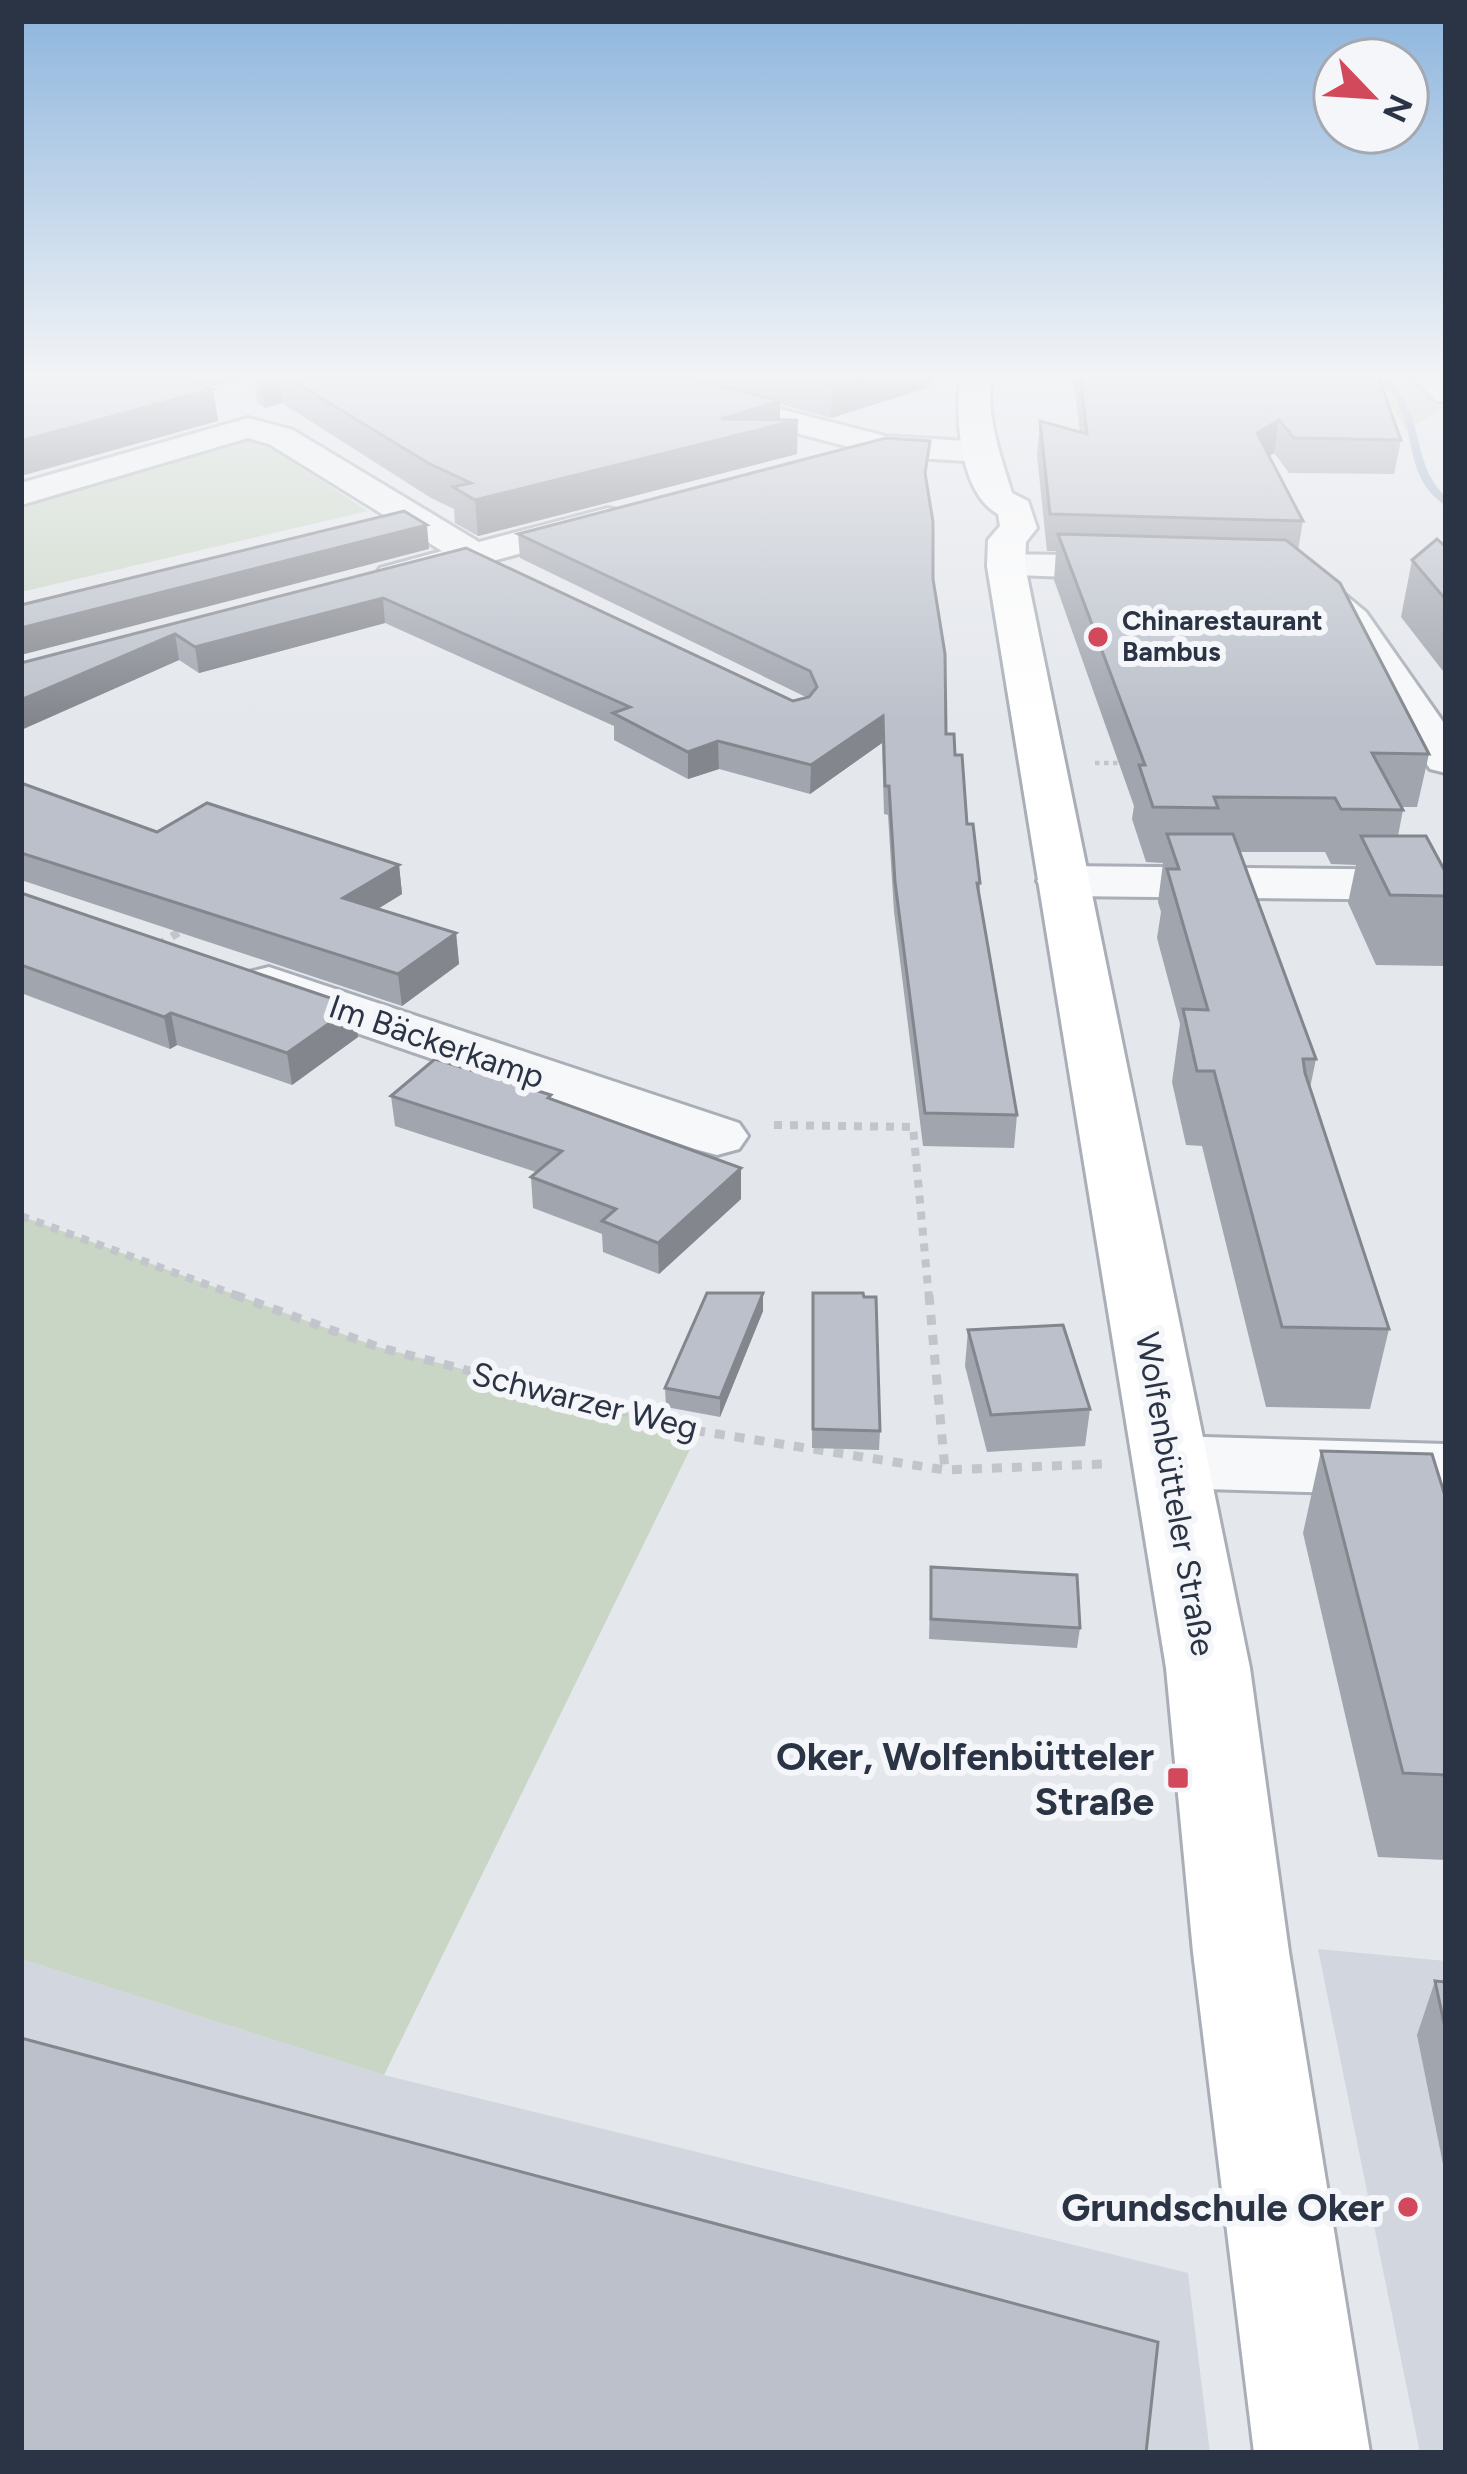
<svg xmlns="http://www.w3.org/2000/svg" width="1467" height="2474" viewBox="0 0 1467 2474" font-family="Figtree,sans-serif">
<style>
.built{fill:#d2d6de}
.green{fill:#c9d6c5}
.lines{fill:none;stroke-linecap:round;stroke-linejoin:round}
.stream{fill:#9fb4cc;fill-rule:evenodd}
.street-casing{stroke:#a9aeb7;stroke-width:6}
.secondary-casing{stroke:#a9aeb7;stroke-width:6}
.path-far2{stroke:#c2c5cb;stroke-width:4.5;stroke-dasharray:4.5 4.5;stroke-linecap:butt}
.path-far1{stroke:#c2c5cb;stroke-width:8;stroke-dasharray:8 8;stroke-linecap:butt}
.path{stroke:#c2c5cb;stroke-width:9;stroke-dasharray:10 10;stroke-linecap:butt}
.street{fill:#f7f8fa;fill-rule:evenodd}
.secondary{fill:#fff;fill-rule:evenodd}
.wall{fill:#a1a5ae}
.shaded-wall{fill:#83868d}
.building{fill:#bbc0ca;stroke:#83868d;stroke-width:3}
.poi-dot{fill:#d1495b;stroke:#f4f6f9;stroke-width:4.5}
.labels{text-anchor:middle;stroke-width:12;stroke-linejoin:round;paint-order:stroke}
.far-poi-label{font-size:27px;font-weight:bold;fill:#2b3445;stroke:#f4f6f9;text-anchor:start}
.street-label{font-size:33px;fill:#2b3445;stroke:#f4f6f9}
.near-poi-label{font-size:39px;font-weight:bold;fill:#2b3445;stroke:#f4f6f9;text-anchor:end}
</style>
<rect width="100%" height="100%" fill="#e4e7ec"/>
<g class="built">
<path d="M1318 1949 1446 1961V2453H1420Z"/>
<path d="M21 1959 384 2075 1188 2273 1210 2453H21Z"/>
</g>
<g class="green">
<path d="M1373 376H1416L1446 408 1406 430Z"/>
<path d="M241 439H257L368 511 21 592V499Z"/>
<path d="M21 1216 378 1347 699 1431 384 2075 21 1959Z"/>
</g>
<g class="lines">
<path class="stream" d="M1380 376H1388C1397 390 1408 403 1412 418 1422 449 1422 474 1446 497V506C1408 480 1416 447 1401 410 1396 398 1387 387 1380 376Z"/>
<defs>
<g id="street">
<path d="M600 376H651L885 436 982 442 994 445 999 452 994 459 982 462 884 456 604 383Z"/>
<path d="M1412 376H1445L1446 402 1435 400Z"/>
<path d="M248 418 293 430 479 542 608 508 621 511 626 519 621 527 496 560 492 566 394 588 380 584 375 576 380 568 442 551 269 444 248 438 21 505V483Z"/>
<path d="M1006 554 1146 556 1160 560 1165 568 1160 576 1146 580 992 574 987 566 992 558Z"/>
<path d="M1329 589 1343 593 1366 612 1446 726V773L1430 769 1337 629 1309 601 1315 593Z"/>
<path d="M1063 866 1446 870V900L1063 896 1045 892 1037 881 1045 870Z"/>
<path d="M269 967 739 1123 748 1136 739 1149 717 1155 695 1149 249 996 241 984 249 972Z"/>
<path d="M1171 1436 1446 1444V1496L1171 1488 1144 1480 1133 1462 1144 1444Z"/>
</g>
<path id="secondary" d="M961 376H991C986 417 1000 454 1012 493L1028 501 1037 528 1026 542 1025 566 1250 1668 1289 1952 1370 2453H1254L1193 1952 1166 1668 987 566 988 540 1000 526 998 514C960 494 954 415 961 376Z"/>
</defs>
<use href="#street" class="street-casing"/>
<use href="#secondary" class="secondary-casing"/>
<path class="path-far2" d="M1095 763H1127"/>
<g class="path-far1">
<path d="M158 945 186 928"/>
<path d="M774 1125 913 1127 929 1298"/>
<path d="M21 1216 243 1298"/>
</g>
<g class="path">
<path d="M235 1295 378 1347 699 1431 945 1470 1104 1464"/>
<path d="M929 1295 945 1470"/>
</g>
<use href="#street" class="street"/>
<use href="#secondary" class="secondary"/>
</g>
<g class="wall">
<path d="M21 376H249L214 386 195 382 213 389 218 421Z"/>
<path d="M254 376H934L927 388 831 418 780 404V420L797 454 478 536 455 523 454 509 431 498 282 403 265 408 257 403Z"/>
<path d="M1073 376H1378L1401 440 1394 474 1289 473 1274 453 1269 456 1303 521 1298 550 1429 754 1417 807H1401L1403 810 1398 836 1446 873V951L1443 966 1376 965 1348 903 1356 865 1331 864 1325 852H1239L1316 1059 1310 1088 1389 1329 1370 1409 1266 1407 1202 1146 1186 1145 1172 1082 1180 1024 1157 938 1161 912 1158 902 1163 863 1146 862 1132 819 1134 806 1054 580 1056 551H1047L1037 455 1040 421 1080 432Z"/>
<path d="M930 441 926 480 946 734 955 755 967 824 980 883 979 898 1017 1115 1014 1148 923 1146 894 912 888 815 884 814 882 743 810 794 719 769 688 779 614 740V726L385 623 199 673 179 660 21 730V663L466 548 793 701 808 698 520 558 518 534Z"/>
<path d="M1446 547V675L1401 617 1412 560Z"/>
<path d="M21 780 22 783 157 832 399 865 402 894 378 909 456 933 459 964 402 1006 21 880Z"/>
<path d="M21 893 358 1037 292 1085 177 1045 170 1049 21 993Z"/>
<path d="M391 1096 552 1099 741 1168V1199L659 1274 603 1252 602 1234 533 1208 531 1177 536 1172 395 1126Z"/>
<path d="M763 1293V1311L720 1417 666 1407 665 1388Z"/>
<path d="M813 1293 880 1431 879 1450 812 1448Z"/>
<path d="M968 1330 1090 1409 1085 1446 987 1452 965 1366Z"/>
<path d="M1321 1451 1446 1499V1860L1378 1857 1303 1533Z"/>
<path d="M931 1567 1080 1628 1077 1648 929 1639Z"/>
<path d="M1435 1981 1446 1982V2179L1417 2035Z"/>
</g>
<g class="shaded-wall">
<path d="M212 376H249L214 386Z"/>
<path d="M260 376H279L282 403 265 408Z"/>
<path d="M864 376H934L927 388 831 418 832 386Z"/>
<path d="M213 389 218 421 21 476V441Z"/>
<path d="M780 401V425L798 420 797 454 478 536 475 500 721 419Z"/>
<path d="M1279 420 1274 453 1252 467 1257 433Z"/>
<path d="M427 525 429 549 21 655V628Z"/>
<path d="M383 598 385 623 199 673 195 647Z"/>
<path d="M175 634 179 660 21 730V700Z"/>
<path d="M883 716 882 743 810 794 811 765Z"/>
<path d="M718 741 719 769 688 779V752Z"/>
<path d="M399 865 402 894 346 928 343 898Z"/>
<path d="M456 933 459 964 402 1006 398 974Z"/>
<path d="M354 1006 358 1037 292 1085 287 1053Z"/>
<path d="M171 1013 177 1045 170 1049 164 1017Z"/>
<path d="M741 1168V1199L659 1274 658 1243Z"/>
<path d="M763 1293V1311L720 1417V1398Z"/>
</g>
<g class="building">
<path d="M21 376H178L213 389 21 441Z"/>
<path d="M285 376H681L780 401 721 419 798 420 475 500 453 487 471 483 428 463Z"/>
<path d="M794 376H864L832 386Z"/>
<path d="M1080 376H1378L1401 440 1294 438 1279 420 1257 433 1303 521 1050 514 1040 421 1087 434Z"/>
<path d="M886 438 930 441 925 473 933 522V579L945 654 946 734H954L955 755H962L967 824H973L980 883H977L1017 1115 925 1113 895 882 889 786H885L883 716 811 765 718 741 688 752 613 713 630 707 383 598 195 647 175 634 21 700V663L466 548 793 701 809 697 817 687 810 671 518 534Z"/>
<path d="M404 511 427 525 21 628V605Z"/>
<path d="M1058 534 1286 540 1340 583 1429 754 1372 753 1403 810 1341 809 1335 798 1214 797 1218 808 1153 807 1139 765H1145Z"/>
<path d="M1437 539 1446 547V600L1412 560Z"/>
<path d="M21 783 157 832 207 803 399 865 343 898 456 933 398 974 21 853Z"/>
<path d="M1167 834H1233L1316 1059H1303L1305 1073 1389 1329 1282 1327 1214 1071H1197L1183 1009 1208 1010 1167 869H1179Z"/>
<path d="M1361 836H1426L1446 873V896L1390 895Z"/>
<path d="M21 893 354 1006 287 1053 171 1013 164 1017 21 965Z"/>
<path d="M435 1059 551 1095 548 1098 741 1168 658 1243 602 1221 616 1209 531 1177 562 1151 391 1096Z"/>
<path d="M707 1293H763L720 1398 665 1388Z"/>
<path d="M813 1293H863L864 1297H876L880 1431 813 1429Z"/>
<path d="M1063 1325 1090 1409 991 1415 968 1330Z"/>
<path d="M1321 1451 1432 1454 1446 1499V1775L1403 1773Z"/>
<path d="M931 1567 1077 1575 1080 1628 931 1619Z"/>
<path d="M1435 1981 1446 1982V2032Z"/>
<path d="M21 2038 1158 2342 1146 2453H21Z"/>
</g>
<linearGradient id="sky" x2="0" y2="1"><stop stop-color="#8bb4dd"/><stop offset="0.52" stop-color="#f3f4f6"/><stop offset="1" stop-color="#f3f4f6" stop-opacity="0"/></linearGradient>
<rect width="1467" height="722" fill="url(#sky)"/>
<g class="poi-dot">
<circle cx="1098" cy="637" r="12"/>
<rect x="1166" y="1766" width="24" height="24" rx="6"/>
<circle cx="1408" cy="2207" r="12"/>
</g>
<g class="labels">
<g class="far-poi-label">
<text x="1122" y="630">Chinarestaurant<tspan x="1122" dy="31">Bambus</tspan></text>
</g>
<g class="street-label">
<text transform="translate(437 1041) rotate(19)" y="12">Im Bäckerkamp</text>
<text transform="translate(585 1400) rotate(14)" y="12">Schwarzer Weg</text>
<text transform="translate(1176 1494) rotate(80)" y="12">Wolfenbütteler Straße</text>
</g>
<g class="near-poi-label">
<text x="1154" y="1770">Oker, Wolfenbütteler<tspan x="1154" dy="45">Straße</tspan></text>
<text x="1384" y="2221">Grundschule Oker</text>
</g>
</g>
<rect width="1467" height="2474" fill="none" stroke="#2b3445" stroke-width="48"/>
<g transform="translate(1371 96) rotate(115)"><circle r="57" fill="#f4f6f9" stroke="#a4a8b1" stroke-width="3"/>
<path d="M0-9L21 45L0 30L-21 45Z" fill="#d1495b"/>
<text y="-18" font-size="33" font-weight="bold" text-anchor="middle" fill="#2b3445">N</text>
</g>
</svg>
